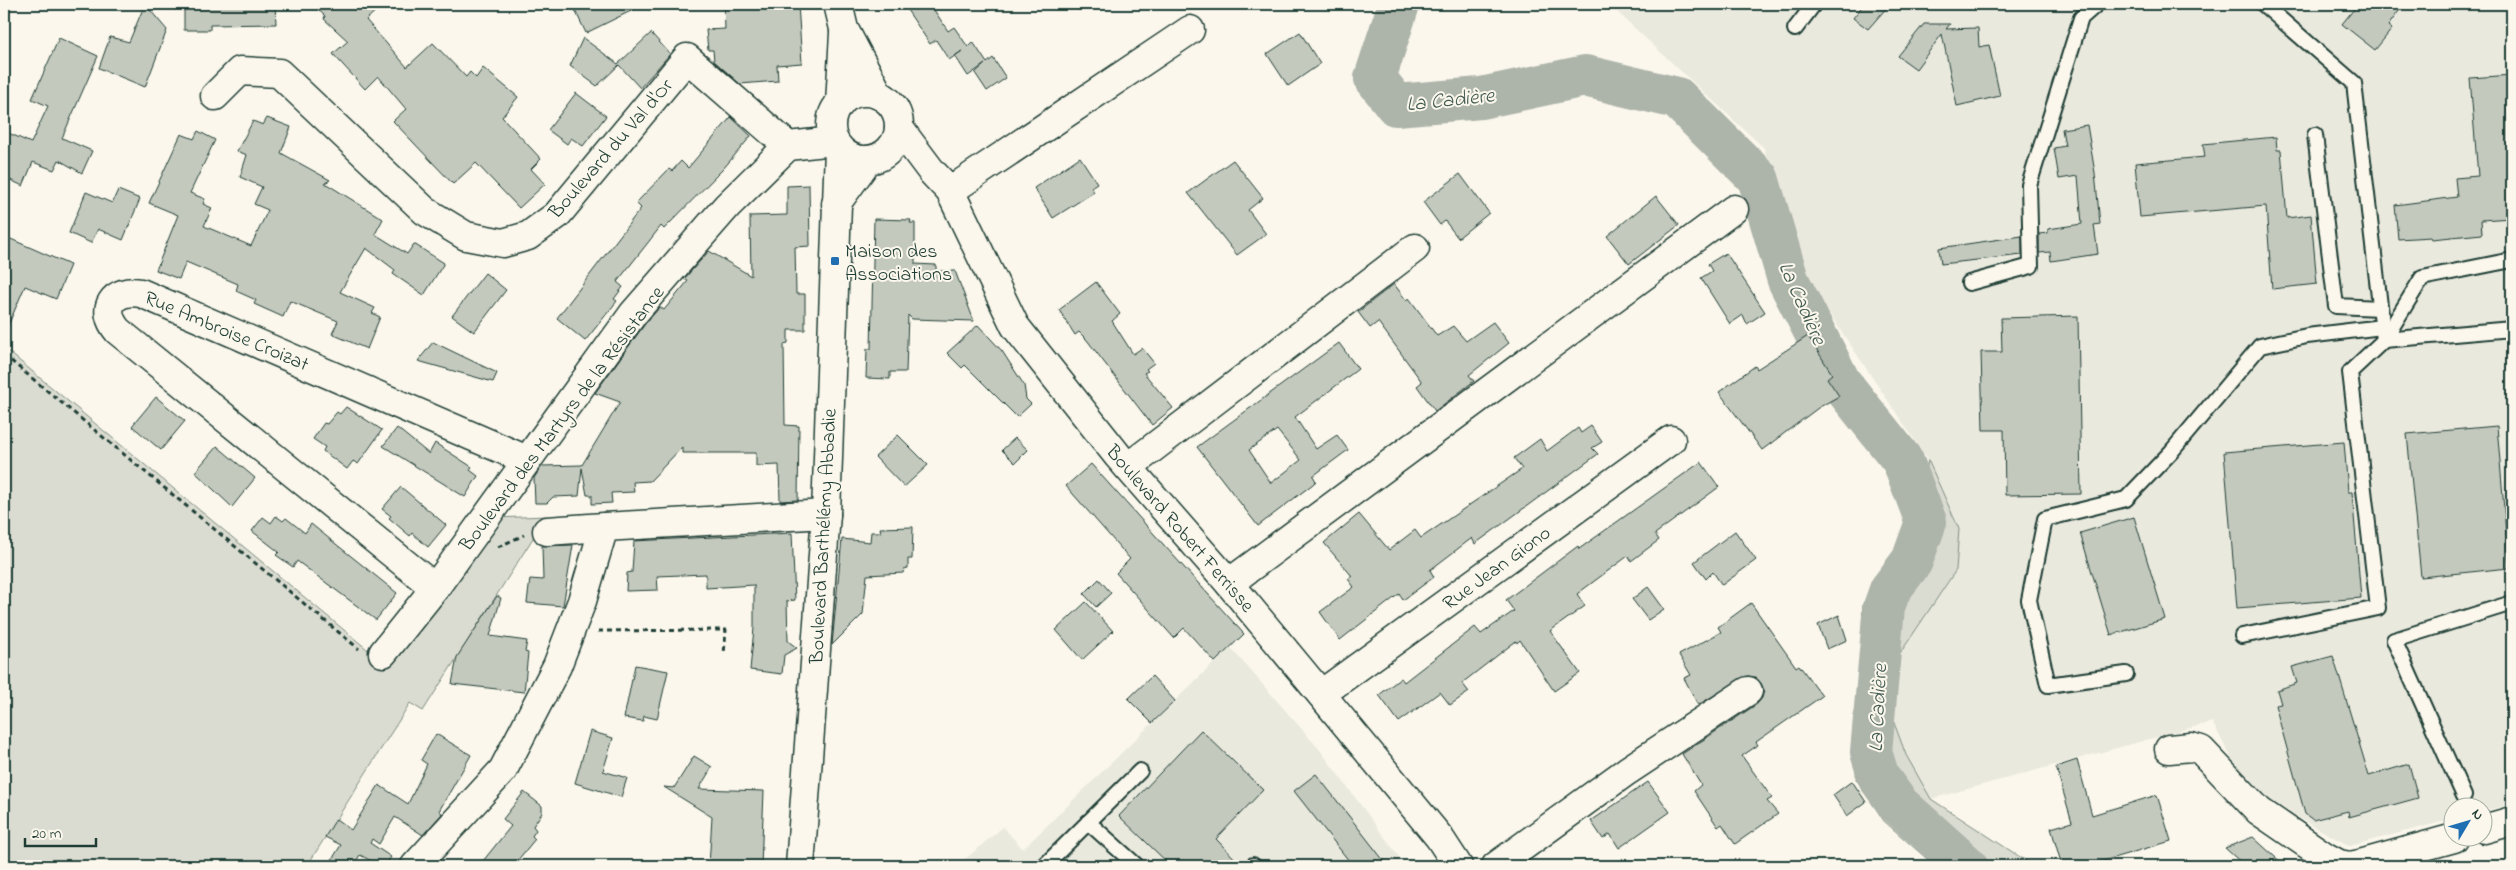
<svg xmlns="http://www.w3.org/2000/svg" width="2516" height="870" viewBox="0 0 2516 870" font-family="'Indie Flower',sans-serif">
<style>
.built{fill:#eae9de}
.green{fill:#dbdcd1;stroke:#7d8c82}
.lines{fill:none;stroke-linecap:round;stroke-linejoin:round}
.river{stroke:#adb4aa;stroke-width:42}
.building{fill:#c4c9be;stroke:#1f3d34;fill-rule:evenodd}
.service-casing{stroke:#1f3d34;stroke-width:18}
.minor-casing{stroke:#1f3d34;stroke-width:31}
.tertiary-casing{stroke:#1f3d34;stroke-width:31}
.secondary-casing{stroke:#1f3d34;stroke-width:31}
.path{stroke:#1f3d34;stroke-width:3;stroke-dasharray:5 4;stroke-linecap:butt}
.service{stroke:#fbf7ec;stroke-width:14}
.minor{stroke:#fbf7ec;stroke-width:28}
.tertiary{stroke:#fbf7ec;stroke-width:28}
.secondary{stroke:#fbf7ec;stroke-width:28}
.poi-dot{fill:#1f6fb2;stroke:#fbf7ec;stroke-width:2}
.labels{text-anchor:middle;stroke-width:4;stroke-linejoin:round;paint-order:stroke}
.street-label{font-size:20px;fill:#1f3d34;stroke:#fbf7ec}
.poi-label{font-size:20px;fill:#1f3d34;stroke:#fbf7ec;text-anchor:start}
.water-label{font-size:21px;font-style:italic;fill:#425b52;stroke:#fbf7ec}
</style>
<rect width="100%" height="100%" fill="#fbf7ec"/>
<filter id="ink" filterUnits="userSpaceOnUse"><feTurbulence type="fractalNoise" baseFrequency=".02" numOctaves="2"/><feDisplacementMap in="SourceGraphic" scale="10" xChannelSelector="R" yChannelSelector="G"/><feConvolveMatrix kernelMatrix="1 2 1 2 8 2 1 2 1" color-interpolation-filters="sRGB"/></filter>
<g filter="url(#ink)">
<g class="built">
<path d="M1620 4H2512V804L2484 811V808H2454L2453 819 2350 846 2249 791 2212 722 1931 799 1906 755 1890 712 1897 658 1956 570 1959 529 1928 460 1804 276 1764 148 1615 10Z"/>
<path d="M1230 647 1320 750 1406 866H957L1003 827 1023 849Z"/>
</g>
<g class="green">
<path d="M4 348 385 664 495 518 547 516 423 711 410 703 307 866H4Z"/>
<path d="M1928 460 1959 529 1956 570 1897 658 1890 712 1906 755 1931 799 2034 866H1935L1884 821 1856 779 1863 603 1914 540Z"/>
</g>
<g class="lines">
<path class="river" d="M1399 4 1375 78 1396 105 1481 98 1585 76 1677 98 1758 178 1788 280 1840 382 1903 461 1926 522 1912 561 1890 590 1884 607 1871 752 1879 778 1898 804 1967 866"/>
</g>
<g class="building">
<path d="M145 4 167 30 145 87 99 68 110 37 129 42Z"/>
<path d="M184 4H275L276 24 210 25V30H184Z"/>
<path d="M312 4H383L366 20 407 67 433 43 466 77 470 72 476 78 483 68 518 97 502 117 541 159 531 169 545 184 519 208 476 163 453 184 393 121 406 109 378 76 365 89 333 54 348 41 324 19 325 16Z"/>
<path d="M572 4H645L586 33Z"/>
<path d="M724 4H798L802 63 777 65 778 81 740 84 714 61 713 50H708L706 30 725 29Z"/>
<path d="M903 4H930L948 31 954 27 968 47 973 42 987 63 993 58 1006 78 987 91 975 73 985 64 968 76 955 56 962 51 949 60 936 40 930 44Z"/>
<path d="M1864 4H1890L1868 29 1853 18Z"/>
<path d="M2358 4H2404L2388 26 2392 29 2375 50 2342 24Z"/>
<path d="M1924 24H1950L1946 29 1978 28 1979 47 1989 45 2000 96 1957 106 1942 34 1916 69 1898 56Z"/>
<path d="M1300 32 1320 64 1288 86 1267 54Z"/>
<path d="M651 33 670 54 640 88 619 65 597 86 570 66 583 38 618 64Z"/>
<path d="M59 38 98 56 62 138 92 151 82 173 59 160 54 170 33 162 23 186 4 177V131L31 143 48 106 32 99Z"/>
<path d="M2512 75V218L2481 220 2482 234 2432 239 2431 237 2398 239 2395 205 2457 197 2455 178 2478 176 2470 78Z"/>
<path d="M576 93 606 116 583 146 571 138 567 144 548 130Z"/>
<path d="M731 117 751 136 723 169 664 229 661 226 617 282 623 287 614 299 617 301 585 341 557 318 641 208 636 203 669 169 672 171 681 161 688 168Z"/>
<path d="M267 118 291 127 281 153 330 180 325 183 383 219 375 234 407 254 414 244 444 263 424 295 393 274 395 270 366 248 340 292 375 308 372 313 380 317 367 349 332 334 338 321 290 301 283 317 254 304 256 300 236 291 238 284 186 262 179 279 156 270 178 215 149 203 181 134 194 139 198 131 215 140 190 193 205 199 203 204 212 208 204 226 251 246 268 210 254 204 262 187 240 177 247 155 237 151 253 121 263 125Z"/>
<path d="M2087 125 2095 173 2100 224 2094 225 2098 254 2051 261 2050 252 2039 253V234L2048 233V229L2082 224 2078 176 2059 179 2054 148 2065 146 2062 129Z"/>
<path d="M2276 137 2277 150H2281L2287 218 2311 215 2317 284 2272 289 2266 206 2140 217 2135 163 2205 157 2203 144Z"/>
<path d="M1080 157 1097 183 1091 187 1094 192 1053 218 1034 188Z"/>
<path d="M1233 160 1263 198 1248 210 1266 234 1237 255 1188 193Z"/>
<path d="M1460 174 1489 213 1458 238 1445 221 1440 225 1423 202Z"/>
<path d="M809 185 810 246 795 247 796 294H805V330H788V343L784 344 785 425 799 426 798 500 780 501 779 465 756 466V453H682V447L650 481 633 482 634 492 611 493 612 503 592 504V495H587L582 468 579 496 553 497 547 503H535L534 478 542 466 582 465 620 402 595 393 645 324 660 307 664 310 688 281 684 279 709 251 751 276 750 216 787 215V186Z"/>
<path d="M118 190 140 199 123 240 98 229 91 243 69 233 86 192 112 203Z"/>
<path d="M1656 196 1679 225 1629 264 1607 236Z"/>
<path d="M874 219 911 220 910 223H915V264L936 265V271H955L974 321 912 319 908 315 906 372H890V379L866 378 867 349H871Z"/>
<path d="M4 236 70 265 56 299 25 286 4 335Z"/>
<path d="M2022 236V255L1941 264 1939 248Z"/>
<path d="M1726 253 1765 312 1747 324 1743 315 1730 324 1701 278 1712 271 1708 264Z"/>
<path d="M485 273 506 290 474 332 452 316Z"/>
<path d="M1096 282 1120 314 1112 321 1133 354 1142 348 1154 363 1146 369 1148 371 1144 373 1173 408 1152 425 1087 340 1079 332 1075 335 1059 310Z"/>
<path d="M1394 284 1406 300 1409 298 1437 336 1453 326 1466 341 1493 322 1509 343 1469 375 1474 381 1435 411 1417 386 1422 382 1378 322 1370 328 1358 312Z"/>
<path d="M2078 316 2081 494 2005 495 2004 430H1983L1981 352H2002L2001 318Z"/>
<path d="M978 325 1002 351 1024 385 1026 399 1031 404 1017 417 965 365 962 368 947 353Z"/>
<path d="M1808 336 1832 374 1827 378 1839 396 1818 408 1762 450 1719 392 1755 366 1757 369Z"/>
<path d="M433 342 497 373 493 382 418 361Z"/>
<path d="M1339 343 1358 369 1295 417 1316 449 1337 435 1348 450 1313 476 1316 481 1313 484 1258 526 1197 447ZM1277 430 1301 460 1271 483 1249 450Z"/>
<path d="M156 397 185 421 161 450 132 426Z"/>
<path d="M346 407 382 430 358 464 353 461 347 469 323 451 325 447 313 439 324 423 327 424 337 412 340 414Z"/>
<path d="M1591 426 1602 442 1592 448 1598 454 1475 544 1472 538 1430 570 1434 577 1403 600 1399 594 1340 640 1320 612 1354 587 1348 579 1352 576 1324 543 1359 514 1389 550 1415 530 1421 538 1522 469 1514 458 1540 439 1547 451 1578 428 1581 433Z"/>
<path d="M2497 426 2509 568 2421 577 2407 434Z"/>
<path d="M397 428 429 454 435 443 472 467 470 470 478 476 465 497 383 446Z"/>
<path d="M898 435 928 465 904 487 875 457Z"/>
<path d="M1015 438 1028 450 1015 463 1002 450Z"/>
<path d="M2344 442 2348 492H2352L2361 598 2237 608 2224 452Z"/>
<path d="M217 446 255 478 232 507 195 472Z"/>
<path d="M1701 462 1719 487 1655 534 1659 540 1631 561 1628 556 1577 594 1585 606 1550 631 1580 673 1554 691 1520 640 1517 643 1516 641 1462 683 1469 692 1450 705 1440 692 1399 722 1379 695 1401 678 1404 682 1475 627 1481 634 1514 611 1506 600 1578 546 1579 549Z"/>
<path d="M1091 464 1244 634 1215 662 1184 628 1174 638 1116 573 1130 559 1066 486Z"/>
<path d="M401 487 446 525 428 547 412 533 410 536 389 518 391 516 382 509Z"/>
<path d="M276 516 283 521 286 518 305 533 311 524 397 593 376 620 297 561 293 567 276 555 279 552 252 531 263 517 271 523Z"/>
<path d="M2134 517 2165 619 2111 635 2080 533Z"/>
<path d="M913 527 912 559H908V568L904 569 903 573 867 575 863 614 832 645 842 539 870 542 871 532H881L880 528Z"/>
<path d="M1735 531 1756 560 1722 585 1713 572 1706 579 1694 562Z"/>
<path d="M792 533 795 600 787 601 788 641 797 648 784 655 782 674 750 670 754 628V585L706 588V574L657 576 658 590 626 591 627 573 632 572 634 541Z"/>
<path d="M573 545 563 606 527 603 530 579 543 580 542 546Z"/>
<path d="M1099 579 1111 593 1096 607 1084 594Z"/>
<path d="M1648 587 1664 609 1648 620 1632 599Z"/>
<path d="M497 596 501 598 490 636 527 641 525 652 528 653 524 692 452 684 457 657Z"/>
<path d="M1086 602 1113 631 1082 660 1056 630Z"/>
<path d="M1751 603 1796 667 1799 665 1822 696 1756 742 1758 745 1742 756 1772 798 1767 801 1778 814 1735 844 1722 824 1718 827 1694 791 1701 785 1682 754 1757 704 1762 698 1764 690 1761 683 1755 677 1747 676 1698 705 1684 678 1691 675 1679 655 1721 632 1718 627Z"/>
<path d="M1839 615 1847 640 1827 649 1818 625Z"/>
<path d="M2333 656 2369 776 2409 764 2418 798 2349 817 2348 811 2313 820 2305 814 2275 705 2281 704 2277 690 2297 683 2292 667Z"/>
<path d="M635 665 668 671 657 719 644 716 643 721 624 718Z"/>
<path d="M1152 676 1175 701 1152 723 1128 699Z"/>
<path d="M1201 730 1263 790 1216 839 1242 866H1171L1119 816Z"/>
<path d="M590 731 613 738 603 771 627 778 621 797 575 783Z"/>
<path d="M436 734 471 755 439 811 442 813 441 815 423 835 395 817 379 844 372 839 370 843 391 857 385 866H381L360 855 353 866H328L341 845 325 837 336 819 351 830 379 785 408 804 427 764 421 760Z"/>
<path d="M694 756 712 767 699 789 764 791 761 866H709L712 817 664 787 674 788Z"/>
<path d="M2077 760 2092 815 2157 795 2171 841 2086 866H2062L2051 828 2072 822 2056 767Z"/>
<path d="M1316 774 1388 866H1353L1294 791Z"/>
<path d="M1852 781 1866 802 1847 816 1833 795Z"/>
<path d="M1648 782 1670 812 1619 848 1610 834 1603 839 1591 821Z"/>
<path d="M524 792 542 806V813L533 826 536 830 532 836 535 839 513 866H479L511 826 503 819Z"/>
<path d="M2253 837 2285 866H2245L2225 848Z"/>
</g>
<g class="lines">
<defs>
<g id="service">
<path d="M2263 4 2354 83 2384 340 2512 329"/>
<path d="M1795 29 1814 4"/>
<path d="M2315 135 2336 306 2380 308"/>
<path d="M1969 283 2031 266 2029 185 2081 18 2097 4"/>
<path d="M2242 636 2378 608 2350 372 2384 340 2422 278 2512 260"/>
<path d="M2126 674 2048 685 2029 600 2045 519 2126 499 2171 452 2260 346 2307 336 2382 327"/>
<path d="M2464 796 2394 640 2512 603"/>
<path d="M1088 822 1137 866"/>
<path d="M1253 865 1254 866"/>
<path d="M1044 866 1140 771"/>
</g>
<g id="minor">
<path d="M215 96 240 71 279 73 425 211 466 236 503 243 528 236 557 215 687 58 788 146 834 141"/>
<path d="M950 191 1190 30"/>
<path d="M1128 467 1415 248"/>
<path d="M547 531 604 527"/>
<path d="M1229 583 1734 209"/>
<path d="M435 588 118 331C99 309 113 288 141 293L527 460"/>
<path d="M383 653 435 588 633 314 727 206 788 146"/>
<path d="M1321 694 1671 440"/>
<path d="M2169 749 2191 747 2201 750 2259 811 2326 857 2339 864 2350 866 2360 864 2454 838"/>
<path d="M2484 829 2512 821"/>
<path d="M415 866 503 770 557 666 582 601 604 527 826 514"/>
<path d="M1496 866 1627 771 1748 691"/>
</g>
<g id="tertiary">
<path d="M836 204 868 160"/>
<path d="M800 866 826 514 839 148"/>
</g>
<g id="secondary">
<path d="M838 4 844 29 879 95"/>
<circle cx="865" cy="126" r="34"/>
<path d="M840 104 844 33"/>
<path d="M899 128 932 172 950 191 1015 326 1118 456 1229 583 1439 837 1458 866"/>
</g>
</defs>
<use href="#service" class="service-casing"/>
<use href="#minor" class="minor-casing"/>
<use href="#tertiary" class="tertiary-casing"/>
<use href="#secondary" class="secondary-casing"/>
<g class="path">
<path d="M4 355 359 649"/>
<path d="M498 547 524 535"/>
<path d="M598 631 726 630 724 654"/>
</g>
<use href="#service" class="service"/>
<use href="#minor" class="minor"/>
<use href="#tertiary" class="tertiary"/>
<use href="#secondary" class="secondary"/>
</g>
</g>
<rect class="poi-dot" x="830" y="256" width="10" height="10" rx="2.5"/>
<g class="labels">
<g class="street-label">
<text transform="translate(610 148) rotate(-49)" y="7">Boulevard du Val d'Or</text>
<text transform="translate(227 330) rotate(23)" y="7">Rue Ambroise Croizat</text>
<text transform="translate(561 418) rotate(-53)" y="7">Boulevard des Martyrs de la Résistance</text>
<text transform="translate(1181 528) rotate(49)" y="7">Boulevard Robert Ferrisse</text>
<text transform="translate(822 536) rotate(-87)" y="7">Boulevard Barthélémy Abbadie</text>
<text transform="translate(1496 567) rotate(-36)" y="7">Rue Jean Giono</text>
</g>
<g class="poi-label">
<text x="845" y="257">Maison des<tspan x="845" dy="23">Associations</tspan></text>
</g>
<g class="water-label">
<text transform="translate(1450 99) rotate(-6)" y="7">La Cadière</text>
<text transform="translate(1803 303) rotate(66)" y="7">La Cadière</text>
<text transform="translate(1877 708) rotate(-87)" y="7">La Cadière</text>
</g>
</g>
<rect width="2516" height="870" fill="none" stroke="#fbf7ec" stroke-width="20"/>
<rect x="10" y="10" width="2496" height="850" fill="none" stroke="#1f3d34" stroke-width="2" filter="url(#ink)"/>
<g transform="translate(2468 822) rotate(52)"><circle r="24" fill="#fbf7ec" stroke="#a3ada2"/>
<path d="M0-4L9 19L0 12L-9 19Z" fill="#1f6fb2"/>
<text y="-8" font-size="14" font-weight="bold" text-anchor="middle" fill="#1f3d34">N</text>
</g>
<path d="M25 838v8h71v-8" fill="none" stroke="#1f3d34" stroke-width="2.5"/>
<text x="32" y="838" font-size="15" fill="#1f3d34" stroke="#fbf7ec" stroke-width="4" paint-order="stroke">20 m</text>
</svg>
